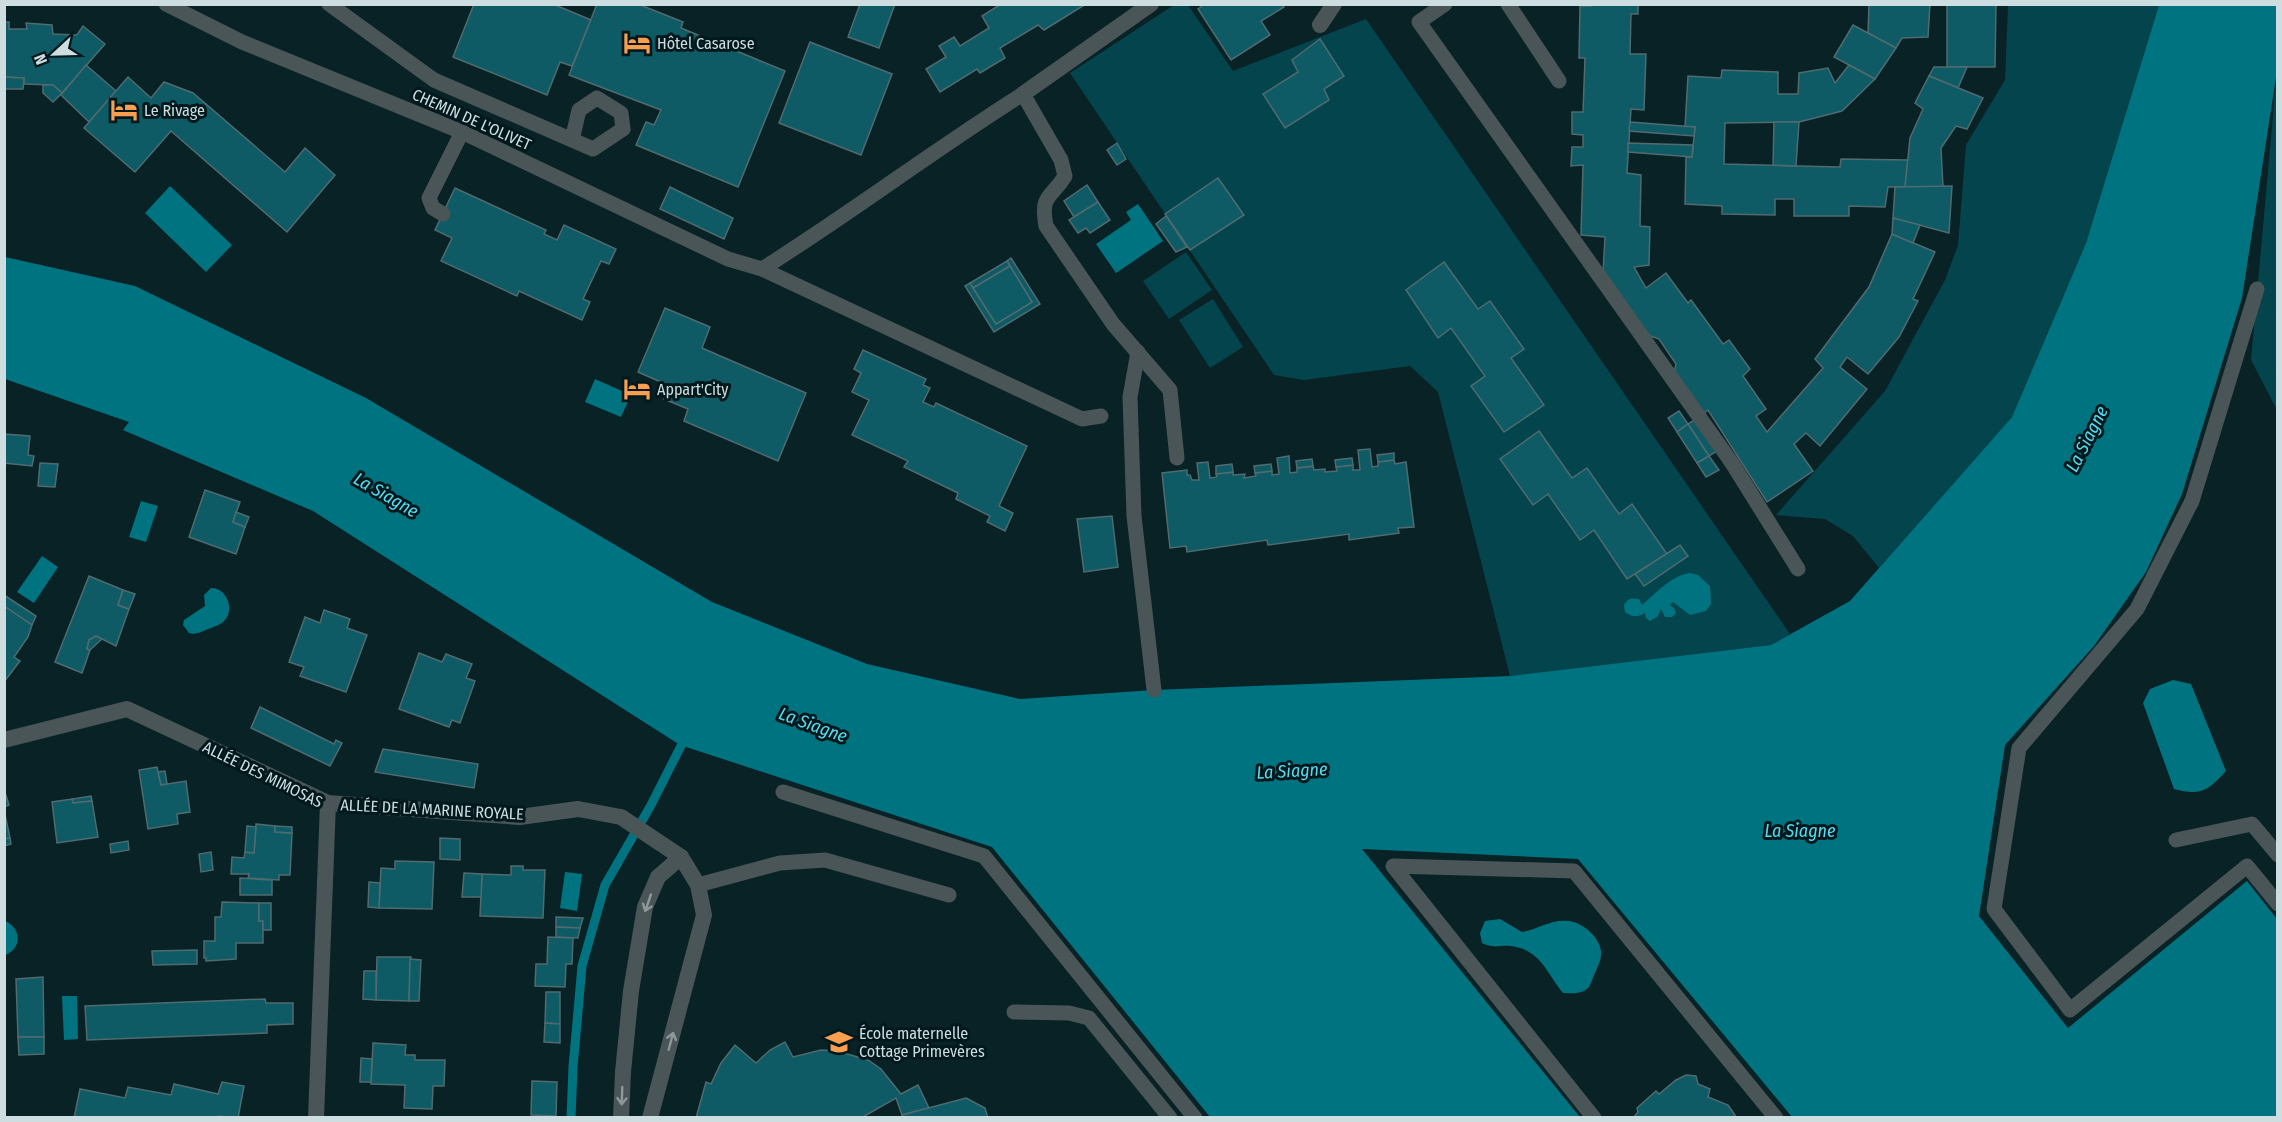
<svg xmlns="http://www.w3.org/2000/svg" width="2282" height="1122" viewBox="0 0 2282 1122" font-family="'Fira Sans Condensed',sans-serif">
<style>
.green{fill:#04444d}
.water{fill:#007380}
.lines{fill:none;stroke-linecap:round;stroke-linejoin:round}
.stream{stroke:#007380;stroke-width:9}
.building{fill:#0e5b65;stroke:#506b6f;stroke-width:1.5}
.service{stroke:#495557;stroke-width:15}
.minor{stroke:#495557;stroke-width:16}
.oneway{stroke:#8c999b}
.labels{text-anchor:middle;stroke-width:6;stroke-linejoin:round;paint-order:stroke}
.poi-label{font-size:16px;fill:#cedddf;stroke:#01191d;text-anchor:start}
.street-label{font-size:16px;fill:#cedddf;stroke:#01191d}
.water-label{font-size:18px;font-style:italic;fill:#56dcf0;stroke:#01191d}
</style>
<rect width="100%" height="100%" fill="#082226"/>
<g class="green">
<path d="M1174 5H1188L1233 71 1366 19 1790 634 1771 645 1510 676 1438 392 1410 366 1304 380 1274 375 1070 73Z"/>
<path d="M2008 5H2159L2086 243 2012 417 1879 568 1853 536 1825 519 1776 515 1885 391 1945 280 1958 245 1966 145 2005 80Z"/>
<path d="M2277 71V410L2251 360Z"/>
<path d="M1186 252 1212 290 1169 319 1143 281Z"/>
<path d="M1213 299 1243 347 1210 368 1179 320Z"/>
</g>
<g class="water">
<path d="M2159 5H2277V71L2242 298 2182 494 2146 572 2094 646 2005 745 1979 916 2068 1028 2247 881 2277 919V1117H1792L1578 859 1362 849 1580 1117H1210L992 847 680 745 313 511 123 430 129 422 5 379V257L135 286 366 398 712 602 867 664 1020 699 1154 690 1510 676 1771 645 1850 601 2012 417 2086 243Z"/>
<path d="M170 186 232 245 206 272 145 213Z"/>
<path d="M1138 204 1163 241 1116 273 1096 244 1131 220 1126 212Z"/>
<path d="M595 379 631 395 621 417 585 402Z"/>
<path d="M141 501 158 506 146 542 129 537Z"/>
<path d="M42 556 58 567 34 603 17 592Z"/>
<path d="M1690 573 1698 575 1710 586 1711 604 1706 611 1690 615 1673 602 1670 605 1674 608 1676 613 1672 617H1665L1661 609 1657 617 1650 621 1646 618 1645 613C1637 618 1632 617 1625 612L1624 605C1628 598 1632 598 1639 599L1642 605C1656 593 1672 575 1690 573Z"/>
<path d="M211 588C226 587 235 609 225 620 221 625 213 627 208 629 201 632 196 635 189 633L183 625 184 620 205 606 204 595Z"/>
<path d="M2173 680 2191 684 2226 771C2208 791 2200 796 2174 789L2143 703 2150 689Z"/>
<path d="M565 872 582 874 577 911 560 908Z"/>
<path d="M1500 919 1522 932C1539 929 1551 919 1568 921 1582 922 1599 936 1601 951 1602 960 1596 970 1593 978 1590 985 1589 990 1581 992 1576 994 1568 993 1563 993 1546 972 1541 950 1511 946 1498 945 1495 949 1482 943L1480 933 1485 921Z"/>
<path d="M5 921C22 928 22 949 5 955Z"/>
<path d="M62 996H77L78 1039 64 1040Z"/>
</g>
<g class="lines">
<path class="stream" d="M571 1118 573 1067 582 966 605 885 651 805 686 736"/>
</g>
<g class="building">
<path d="M474 4H553L591 20 572 66 560 62 547 95 453 57Z"/>
<path d="M597 4H638L683 22 681 28 785 71 738 187 636 145 646 122 654 125 661 110 569 75Z"/>
<path d="M860 4H895L879 48 848 37Z"/>
<path d="M1001 4H1086L1044 30 1038 25 1000 48 1005 58 980 73 977 69 940 92 926 69 946 57 939 46 954 37 960 46 989 28 982 16Z"/>
<path d="M1205 4H1282L1284 7 1261 21 1270 35 1231 60 1198 9Z"/>
<path d="M1591 4H1638V14H1631L1630 54H1646L1644 110 1631 109 1627 173 1641 175 1640 226 1650 227 1649 265 1634 267 1646 288 1666 273 1688 303 1691 300 1723 344 1729 340 1750 369 1743 376 1766 409 1756 416 1767 432 1823 368 1815 359 1869 287 1892 234 1935 252 1913 299 1918 301 1899 337 1868 374 1847 357 1840 367 1867 389 1820 446 1806 433 1794 444 1813 471 1767 502 1708 410 1702 415 1674 374 1676 364 1659 339 1648 335 1603 273 1605 237 1581 235 1583 165 1571 166 1572 147H1583V135L1572 134V112H1583L1585 58H1579L1580 6H1591Z"/>
<path d="M1869 4H1930L1928 37 1902 38 1896 48 1868 33Z"/>
<path d="M1947 4H1996L1995 67H1947Z"/>
<path d="M4 22H9V29H27L26 23 52 25 53 34 77 35 83 26 105 44 62 93 53 85 24 84V78L4 77Z"/>
<path d="M1853 25 1896 48 1875 79 1834 57Z"/>
<path d="M1320 39 1344 76 1324 89 1329 100 1285 128 1263 94 1298 72 1292 60Z"/>
<path d="M810 42 892 74 861 155 779 123Z"/>
<path d="M86 65 116 91 89 122 61 95Z"/>
<path d="M1849 65 1875 79 1842 111 1799 122 1725 123 1724 164 1840 167 1841 159 1908 160 1905 187H1888L1885 207 1849 206V216H1794V199H1775V215L1722 214V206L1685 204 1686 157H1692L1695 127H1685L1688 76 1721 78 1722 70 1778 72V94H1798L1799 73 1828 68 1835 83Z"/>
<path d="M1934 67H1967L1958 88 1929 76Z"/>
<path d="M1929 76 1983 98 1967 129 1956 126 1941 148 1943 187H1905L1910 138 1923 109 1915 103Z"/>
<path d="M4 77 24 78 23 89H4Z"/>
<path d="M128 77 151 98 164 82 193 93 285 172 305 148 335 175 287 232 171 131 135 172 84 128Z"/>
<path d="M43 85H53L62 93 53 102 43 93Z"/>
<path d="M1630 122 1695 127 1694 136 1629 131Z"/>
<path d="M1774 122H1799L1796 166 1773 165Z"/>
<path d="M1117 143 1126 159 1117 165 1107 150Z"/>
<path d="M1628 143 1693 145 1692 157 1628 152Z"/>
<path d="M1218 178 1244 215 1190 250 1165 214Z"/>
<path d="M1087 185 1098 202 1074 217 1064 201Z"/>
<path d="M1952 186 1949 233 1893 218 1895 187Z"/>
<path d="M670 187 733 218 724 239 660 209Z"/>
<path d="M455 188 546 230 544 234 557 240 564 225 616 249 609 264 601 261 583 299 590 302 582 320 519 291 517 296 441 261 452 238 435 230Z"/>
<path d="M1098 202 1110 220 1090 233 1086 228 1078 233 1069 220Z"/>
<path d="M1166 216 1187 247 1176 252 1156 224Z"/>
<path d="M1893 218 1920 225 1913 243 1892 234Z"/>
<path d="M1011 258 1040 304 994 332 965 286 970 283 996 324 1032 302 1007 261Z"/>
<path d="M1007 261 1010 266 973 288 970 283Z"/>
<path d="M1444 262 1478 309 1490 301 1524 349 1511 358 1544 405 1504 432 1471 386 1485 376 1451 328 1438 338 1406 290Z"/>
<path d="M1010 266 1032 302 996 324 973 288Z"/>
<path d="M665 308 710 327 702 348 806 393 778 461 684 421 688 409 664 399 670 386 638 372Z"/>
<path d="M863 350 926 379 923 385 930 388 923 402 934 407 936 403 1027 446 999 506 1013 513 1005 531 987 522 990 516 956 499 958 493 904 467 908 461 852 435 869 400 852 392 861 373 854 369Z"/>
<path d="M1679 411 1688 424 1677 432 1668 418Z"/>
<path d="M1696 419 1717 451 1709 456 1688 424Z"/>
<path d="M1688 424 1709 456 1697 463 1677 432Z"/>
<path d="M1539 431 1572 478 1587 468 1619 514 1632 504 1667 554 1627 579 1594 530 1580 540 1548 494 1533 505 1500 459Z"/>
<path d="M4 434 30 436 28 455 34 456 32 466 4 463Z"/>
<path d="M1370 449 1372 467 1378 466V462L1394 460 1395 464 1406 462 1414 527 1398 528 1399 533 1349 540V534L1268 545 1267 540 1187 552 1186 546 1170 548 1162 473 1187 470V475H1190L1192 480H1199L1197 463 1208 462 1210 478 1217 477 1216 474 1233 472V475L1245 474 1244 478 1256 476 1255 473 1272 471V475L1279 474 1277 458 1289 456 1290 473 1297 472V468L1313 466 1314 470 1325 469V472L1337 471 1336 467 1353 465V470H1360L1358 450Z"/>
<path d="M1394 453V460L1378 462 1377 455Z"/>
<path d="M1709 456 1719 470 1706 477 1697 463Z"/>
<path d="M1352 458 1353 465 1336 467 1335 460Z"/>
<path d="M1312 459 1313 466 1297 468 1296 461Z"/>
<path d="M40 463 58 464 55 487 38 486Z"/>
<path d="M1232 464 1233 472 1216 474V466Z"/>
<path d="M1271 464 1272 471 1255 473 1254 466Z"/>
<path d="M205 490 240 502 233 522 245 527 236 554 189 537Z"/>
<path d="M236 512 249 517 245 527 233 522Z"/>
<path d="M1112 516 1118 567 1084 572 1077 519Z"/>
<path d="M1680 545 1688 556 1644 586 1635 574Z"/>
<path d="M89 576 123 590 118 605 129 609 116 646 96 636 89 640 87 649 90 650 82 673 55 662Z"/>
<path d="M123 590 135 594 129 609 118 605Z"/>
<path d="M4 595 36 616 32 625 4 606Z"/>
<path d="M4 606 32 625 28 637 14 657 20 661 4 682Z"/>
<path d="M324 610 350 619 347 628 367 635 346 692 300 676 304 667 289 662 305 617 320 623Z"/>
<path d="M96 636 102 639 90 650 87 649 89 640Z"/>
<path d="M419 653 442 662 446 654 472 664 466 678 475 681 460 723 452 720 449 727 399 709Z"/>
<path d="M260 707 334 744 336 740 342 743 330 766 251 728Z"/>
<path d="M383 749 478 764 474 788 375 772Z"/>
<path d="M157 767 161 785 186 781 190 812 177 814 178 824 148 829 139 770Z"/>
<path d="M165 771 167 784 161 785 158 772Z"/>
<path d="M4 789 9 805 4 807Z"/>
<path d="M91 796 92 801 73 803 72 799Z"/>
<path d="M72 799 73 803 92 801 98 837 57 843 52 802Z"/>
<path d="M4 810 10 838 4 839Z"/>
<path d="M256 824 275 826V832L292 833 290 875H279V880L248 878 249 874H231L232 857 244 858 245 852 254 853Z"/>
<path d="M247 826 256 827 254 853 245 852Z"/>
<path d="M275 826 292 827V833L275 832Z"/>
<path d="M10 838 11 844 4 846V839Z"/>
<path d="M440 838 460 839V860L440 859Z"/>
<path d="M128 841 129 850 111 853 110 844Z"/>
<path d="M211 852 213 870 201 872 199 854Z"/>
<path d="M395 861 434 862 432 909 379 908 381 868 395 869Z"/>
<path d="M511 866H523V870H545L543 918 480 916 482 874 511 875Z"/>
<path d="M464 873 482 874 481 897H462Z"/>
<path d="M240 878 272 880V895H240Z"/>
<path d="M369 882 380 883 379 908 368 907Z"/>
<path d="M222 902 259 903V921H263V943H236V959L206 961V958H204V941H215V917H221Z"/>
<path d="M259 903H271V930H263V921H259Z"/>
<path d="M556 917 583 918 580 928 556 927Z"/>
<path d="M556 927 580 928 578 938 556 937Z"/>
<path d="M548 937 573 938 572 964H566L565 987 535 986 536 964H547Z"/>
<path d="M197 950V964L153 965 152 951Z"/>
<path d="M377 957H411L409 1001 376 1000Z"/>
<path d="M410 959 421 960 419 1001H409Z"/>
<path d="M364 971H376V1000L363 999Z"/>
<path d="M43 977 44 1037H18L16 979Z"/>
<path d="M546 992H560V1024L545 1023Z"/>
<path d="M265 999 266 1003H293V1024L267 1025V1033L87 1040 85 1006Z"/>
<path d="M545 1023 560 1024V1043L544 1042Z"/>
<path d="M18 1037H44V1054L19 1055Z"/>
<path d="M785 1042 793 1057 821 1050 837 1051 868 1060 881 1069 901 1094 918 1085 929 1108 902 1115 896 1098 861 1118H696L706 1082 711 1084 721 1063 735 1045 756 1063 770 1050Z"/>
<path d="M373 1043 406 1045 405 1055H415V1060H445L444 1086H433L432 1109 404 1108 405 1085 371 1084Z"/>
<path d="M361 1058 372 1059 371 1082H360Z"/>
<path d="M1686 1075 1696 1076 1698 1084 1710 1089 1708 1097 1728 1105 1737 1118H1633L1638 1112 1637 1108 1656 1091 1659 1094 1676 1080Z"/>
<path d="M532 1081 557 1082 556 1116 531 1115Z"/>
<path d="M222 1082 244 1086 238 1118 219 1116V1118H74L80 1089 125 1098 128 1087 171 1095 174 1084 218 1094Z"/>
<path d="M966 1098 985 1108 988 1118H903L902 1115Z"/>
</g>
<g class="lines">
<g class="service">
<path d="M166 4 242 42 462 132 728 259 762 269 1082 419 1101 416"/>
<path d="M329 4 434 80 593 149 623 129 621 113 597 98 579 110 572 140"/>
<path d="M1445 4 1419 22 1732 463 1798 569"/>
<path d="M1508 4 1559 81"/>
<path d="M443 214 433 208 429 198 462 132"/>
<path d="M762 269C851 213 934 150 1023 94L1061 160 1065 176C1051 199 1040 194 1046 226L1113 324 1170 390 1177 458"/>
<path d="M2257 289 2192 501 2137 609 2019 748 1994 909 2070 1010 2247 866 2278 904"/>
<path d="M1138 352 1130 397 1134 516 1154 690"/>
<path d="M783 792 984 856 1195 1118"/>
<path d="M2176 840 2252 824 2278 855"/>
<path d="M698 885 780 863 825 860 949 895"/>
<path d="M1014 1012 1069 1013 1089 1018 1170 1118"/>
<path d="M1594 1118 1393 866 1574 871 1776 1118"/>
</g>
<g class="minor">
<path d="M1320 25 1334 4"/>
<path d="M1023 94 1151 4"/>
<path d="M4 740 127 709 328 803 520 817 578 809 621 817 681 857 698 885 704 915 650 1118"/>
<path d="M316 1118 328 803"/>
<path d="M621 1118 623 1072 631 991 645 907 658 877 681 857"/>
</g>
</g>
<defs><path id="oneway-shaft" d="M-6 0H5M1.5-3L5.5 0L1.5 3" fill="none" stroke-width="1.6" stroke-linecap="round" stroke-linejoin="round" transform="scale(1.5)"/></defs>
<g class="oneway">
<use href="#oneway-shaft" transform="translate(648 903) rotate(109)"/>
<use href="#oneway-shaft" transform="translate(671 1041) rotate(-75)"/>
<use href="#oneway-shaft" transform="translate(622 1096) rotate(92)"/>
</g>
<defs>
<symbol id="hotel-bare" viewBox="-9 -9 18 18"><path d="M-6-4.5h1.5V1H6V5H4.5V3h-9V5H-6ZM-4 0a1.8 1.8 0 1 1 3.6 0ZM.5 0V-2.5h3Q6-2.5 6 0Z" fill="#fa9f4f" stroke="#01191d" stroke-width="2.5" paint-order="stroke"/></symbol>
<symbol id="school-bare" viewBox="-9 -9 18 18"><path d="M0-5L7-2L0 1L-7-2ZM-4 1L0 2.5L4 1V4Q0 6-4 4Z" fill="#fa9f4f" stroke="#01191d" stroke-width="2.5" paint-order="stroke"/></symbol>
</defs>
<g fill-rule="evenodd">
<use href="#hotel-bare" x="618" y="24" width="38" height="38"/>
<use href="#hotel-bare" x="105" y="91" width="38" height="38"/>
<use href="#hotel-bare" x="618" y="370" width="38" height="38"/>
<use href="#school-bare" x="820" y="1023" width="38" height="38"/>
</g>
<g class="labels">
<g class="poi-label">
<text x="657" y="49">Hôtel Casarose</text>
<text x="144" y="116">Le Rivage</text>
<text x="657" y="395">Appart'City</text>
<text x="859" y="1039">École maternelle<tspan x="859" dy="18">Cottage Primevères</tspan></text>
</g>
<g class="street-label">
<text transform="translate(472 119) rotate(24)" y="6">CHEMIN DE L'OLIVET</text>
<text transform="translate(263 774) rotate(26)" y="6">ALLÉE DES MIMOSAS</text>
<text transform="translate(432 809) rotate(3)" y="6">ALLÉE DE LA MARINE ROYALE</text>
</g>
<g class="water-label">
<text transform="translate(2087 439) rotate(-63)" y="6">La Siagne</text>
<text transform="translate(386 495) rotate(30)" y="6">La Siagne</text>
<text transform="translate(813 725) rotate(20)" y="6">La Siagne</text>
<text transform="translate(1292 771) rotate(-3)" y="6">La Siagne</text>
<text x="1800" y="837">La Siagne</text>
</g>
</g>
<rect width="2282" height="1122" fill="none" stroke="#cedddf" stroke-width="12"/>
<g transform="translate(54 54) rotate(248)" stroke="#01191d" stroke-width="4.5" paint-order="stroke">
<path d="M0-4.5L10 22L0 15L-10 22Z" fill="#cedddf"/>
<text y="-9" font-size="16" font-weight="bold" text-anchor="middle" fill="#cedddf">N</text>
</g>
</svg>
